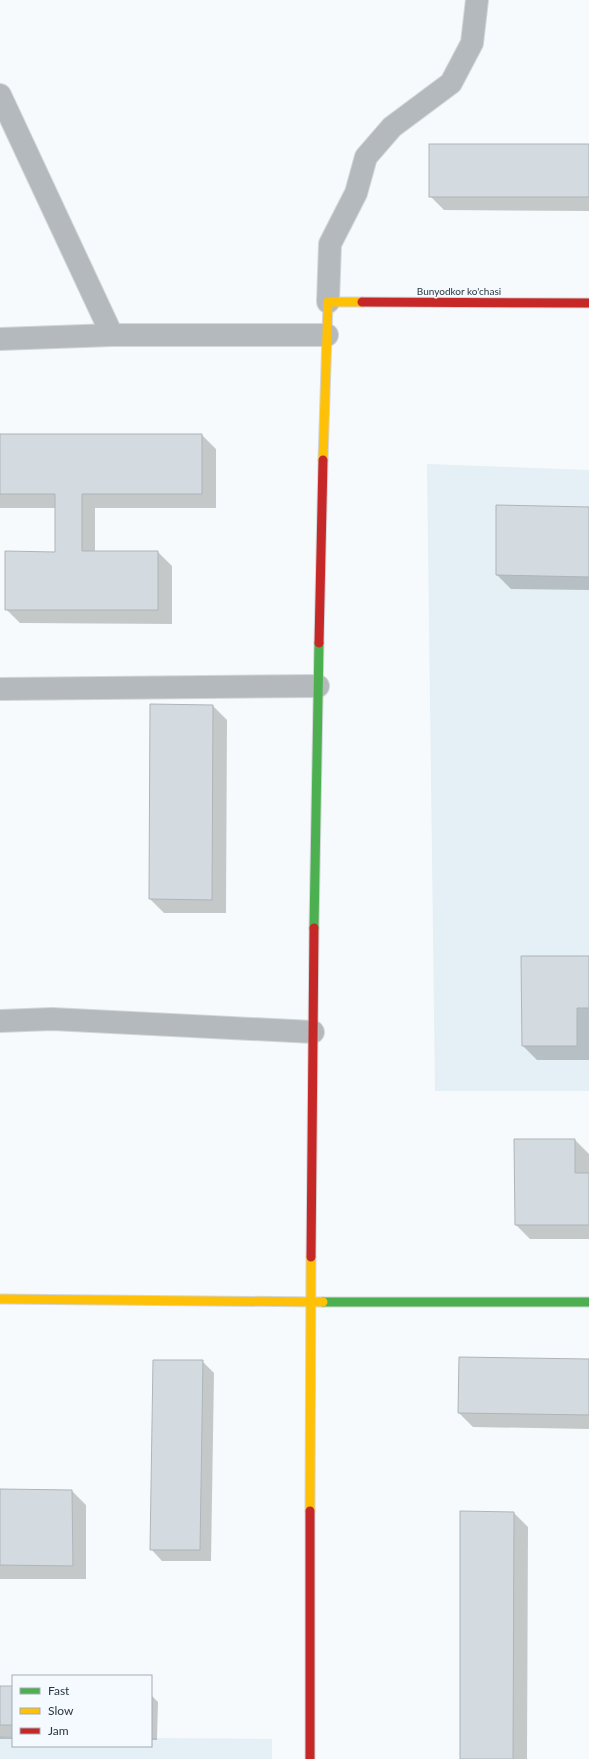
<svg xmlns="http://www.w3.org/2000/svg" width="589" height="1759" viewBox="0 0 589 1759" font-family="Lato,sans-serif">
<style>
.built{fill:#e4eff6}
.shadow{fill:#0003}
.building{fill:#d3dbe0;stroke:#aeb5ba}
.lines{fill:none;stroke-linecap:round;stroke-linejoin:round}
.street-casing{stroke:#d3d7d9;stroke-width:24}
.fast-casing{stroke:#d3d7d9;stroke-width:11}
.slow-casing{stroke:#d3d7d9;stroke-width:11}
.jam-casing{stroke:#d3d7d9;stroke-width:11}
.street{stroke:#b3b9bc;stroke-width:22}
.fast{stroke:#4caf50;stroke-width:9}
.slow{stroke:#ffc107;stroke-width:9}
.jam{stroke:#c62828;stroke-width:9}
.labels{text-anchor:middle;stroke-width:3;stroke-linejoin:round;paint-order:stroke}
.street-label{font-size:10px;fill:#293740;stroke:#f4faff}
</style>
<rect width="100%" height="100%" fill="#f7fafc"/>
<g class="built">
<path d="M427 464 589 470V1091H435Z"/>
<path d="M0 1736 13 1737V1746H151V1738L272 1739V1759H0Z"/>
</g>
<g class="shadow">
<path d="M589 145V211L444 210 430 196Z"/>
<path d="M0 435H202L216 449V508H95V552H158L172 566V624L20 623 6 609 56 553V508H0Z"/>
<path d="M497 506 589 508V590L511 589 497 575Z"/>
<path d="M213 706 227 720 226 913H164L150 899Z"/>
<path d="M522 957H589V1060H537L523 1046Z"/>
<path d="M575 1140 589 1154V1239H530L516 1225Z"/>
<path d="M589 1360V1429L473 1427 459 1413Z"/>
<path d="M202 1361 214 1373 211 1561H162L151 1549Z"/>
<path d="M0 1490 72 1491 86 1505V1579H0Z"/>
<path d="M514 1513 528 1527 527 1759H461Z"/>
<rect x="0" y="1687" width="13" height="52"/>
<path d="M151 1695 158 1702 157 1740H151Z"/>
</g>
<g class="building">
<rect x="429" y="144" width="160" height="53"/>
<path d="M0 434H202V494H82V551H158V610H5V551L55 552V494H0Z"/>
<path d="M496 505 589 507V577L496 575Z"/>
<path d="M150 704 213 705 212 900 149 899Z"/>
<path d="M521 956H589V1008H577V1046H522Z"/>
<path d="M514 1139H575V1173H589V1225H515Z"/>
<path d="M459 1357 589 1359V1415L458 1413Z"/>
<path d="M153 1360H203L200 1550H150Z"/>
<path d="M0 1489 72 1490 73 1566 0 1565Z"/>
<path d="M460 1511 514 1512 513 1759H460Z"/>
<rect x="0" y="1686" width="13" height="39"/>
</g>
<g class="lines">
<defs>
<g id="street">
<path d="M0 95 112 335"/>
<path d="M328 302 330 244 356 193 366 157 392 127 451 83 472 43 477 0"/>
<path d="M0 339 112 335H327"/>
<path d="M0 689 318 686"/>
<path d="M0 1021 52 1019 313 1032"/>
</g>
<g id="fast">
<path d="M314 928 319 643"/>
<path d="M323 1302H589"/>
</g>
<g id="slow">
<path d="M323 460 328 302H362"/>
<path d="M0 1299 323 1302"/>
<path d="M310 1511 311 1257"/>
</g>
<g id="jam">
<path d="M362 302 589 303"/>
<path d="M319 643 323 460"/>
<path d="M311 1257 314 928"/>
<path d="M310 1511V1759"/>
</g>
</defs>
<use href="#street" class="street-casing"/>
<use href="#fast" class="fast-casing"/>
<use href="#slow" class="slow-casing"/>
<use href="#jam" class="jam-casing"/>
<use href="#street" class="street"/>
<use href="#fast" class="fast"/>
<use href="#slow" class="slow"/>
<use href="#jam" class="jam"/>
</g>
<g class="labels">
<g class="street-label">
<text x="459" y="295">Bunyodkor ko'chasi</text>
</g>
</g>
<rect x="12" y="1675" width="140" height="72" fill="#f4faff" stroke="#a3acb3"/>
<rect x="20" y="1688" width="20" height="6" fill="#4caf50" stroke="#a3acb3"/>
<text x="48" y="1695" font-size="12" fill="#293740">Fast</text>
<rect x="20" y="1708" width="20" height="6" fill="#ffc107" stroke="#a3acb3"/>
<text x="48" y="1715" font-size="12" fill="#293740">Slow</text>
<rect x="20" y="1728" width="20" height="6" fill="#c62828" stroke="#a3acb3"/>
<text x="48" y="1735" font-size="12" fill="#293740">Jam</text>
</svg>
